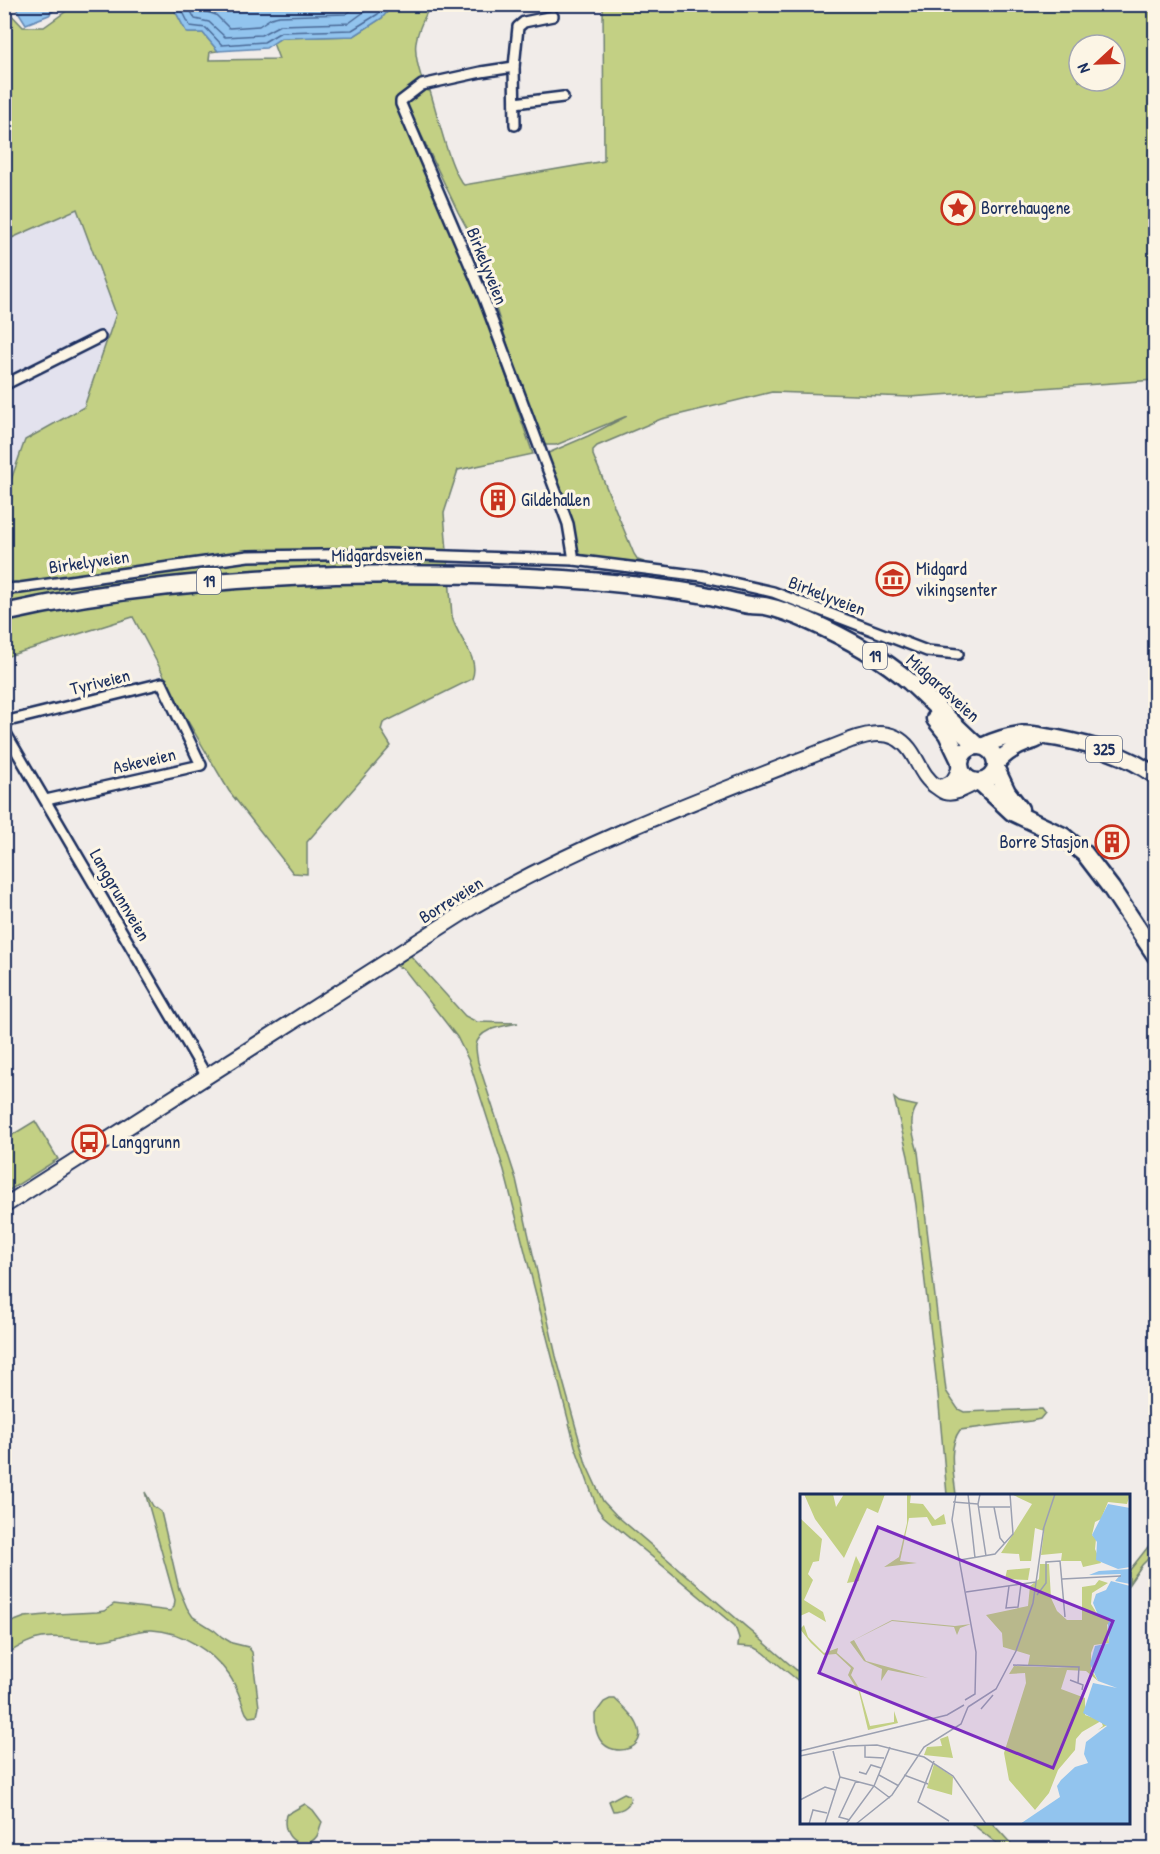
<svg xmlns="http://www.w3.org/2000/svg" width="1160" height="1854" viewBox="0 0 1160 1854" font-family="'Patrick Hand',sans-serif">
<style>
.built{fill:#e3e2ee}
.green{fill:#c3d084;stroke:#6f8071;stroke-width:1.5;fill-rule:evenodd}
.water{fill:#92c4ee;stroke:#6288b4;stroke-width:1.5}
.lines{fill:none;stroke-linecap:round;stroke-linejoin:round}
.shore{stroke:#4b6b98;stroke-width:1.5}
.minor-casing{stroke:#1b2f5e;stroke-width:14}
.secondary-casing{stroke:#1b2f5e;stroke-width:18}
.primary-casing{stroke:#1b2f5e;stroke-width:20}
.trunk-casing{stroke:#1b2f5e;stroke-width:21}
.minor{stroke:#fcf5e5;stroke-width:9}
.secondary{stroke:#fcf5e5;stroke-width:14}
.primary{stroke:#fcf5e5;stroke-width:15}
.trunk{stroke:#fcf5e5;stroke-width:16}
.labels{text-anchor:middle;stroke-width:6;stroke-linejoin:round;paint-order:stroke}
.shield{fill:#fcf5e5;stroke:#5e6a86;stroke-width:1.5}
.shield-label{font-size:16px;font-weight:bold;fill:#1b2f5e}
.poi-label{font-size:18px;fill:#1b2f5e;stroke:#fcf5e5;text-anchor:start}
.street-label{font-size:18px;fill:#1b2f5e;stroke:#fcf5e5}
.inset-road{fill:none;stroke:#9ba0b1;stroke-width:1.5}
.view{fill:#7b2cbf;fill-opacity:0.15;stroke:#7b2cbf;stroke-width:3}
.inset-edge{fill:none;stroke:#1b2f5e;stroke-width:3}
</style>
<rect width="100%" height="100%" fill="#f1ece9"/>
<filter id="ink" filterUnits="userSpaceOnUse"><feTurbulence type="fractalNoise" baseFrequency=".0167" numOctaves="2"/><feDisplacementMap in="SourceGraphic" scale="12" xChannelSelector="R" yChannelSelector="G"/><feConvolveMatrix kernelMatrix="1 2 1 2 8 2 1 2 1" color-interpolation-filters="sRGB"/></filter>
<g filter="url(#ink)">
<path class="built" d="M77 208 116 314 84 407 25 440 11 480 5 483 4 242Z"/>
<g class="green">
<path d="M108 4 172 5 187 33H203L218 51 210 52 209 60 279 59 273 43 281 38 354 36 382 18 393 5H431C410 42 413 50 425 90L430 91C437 112 450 172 464 185L604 161 603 5H1155V380L910 397 772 392 661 419 597 446 593 450V455L634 554 638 560 644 562 588 558 581 555 576 548 546 454 588 436 627 416 556 445H545L538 438 474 241 458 212 408 107V100L401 98 483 309 533 454 458 470 444 513 452 616C456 637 481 657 472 679L383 723 381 730 391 746 307 842V874L293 873 229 791 190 725 133 617 5 657V483L11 480 25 440 84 407 116 314 77 209 5 241V10L6 9 23 27H44L68 10ZM1079 45H1115V81H1079Z"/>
<path d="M410 955 465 1016 477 1022 518 1023C504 1026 478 1028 476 1046 476 1051 477 1057 478 1062L516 1179 556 1356 586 1464 603 1501 616 1515 801 1674V1683L763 1652 754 1647 738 1646 739 1638 735 1626 603 1516 597 1508 575 1446 504 1170 469 1061 457 1037 404 969 397 966Z"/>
<path d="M894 1098 899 1102 917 1106C907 1120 914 1137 918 1152L946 1391 958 1409 964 1412 1042 1409 1045 1413 1040 1419 1031 1421 960 1430C947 1447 954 1475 956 1495H947L938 1394 916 1205 908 1156Z"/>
<path d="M35 1121 58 1159 5 1193V1133L9 1137Z"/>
<path d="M145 1492 153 1506 161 1512 179 1589 187 1608 193 1617 214 1630 222 1637 232 1643 248 1647 252 1652 259 1707 257 1716 249 1717 246 1713C241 1701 237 1686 229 1675 212 1651 181 1631 152 1630 134 1629 119 1639 102 1640 83 1642 62 1635 42 1638 28 1640 17 1648 5 1655V1629L12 1622 25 1617 57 1614 97 1612 104 1611 114 1604 170 1611 174 1607 175 1600Z"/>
<path d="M1155 1538V1552L1142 1565 1129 1584V1571Z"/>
<path d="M610 1699H615C622 1706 633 1715 637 1724 650 1750 613 1758 601 1741 595 1733 595 1723 595 1714L604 1702Z"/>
<path d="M624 1793 629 1795C633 1805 622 1811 613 1811L609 1801Z"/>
<path d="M305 1804 313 1810 322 1822C320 1826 319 1832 317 1836 304 1854 280 1838 286 1815Z"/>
<path d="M971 1823H992L1016 1849H1004Z"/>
</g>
<g class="water">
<path d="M14 5H59L49 15 26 24Z"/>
<path d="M172 5H393L382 18 354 36 281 38 266 48 218 51 203 33H187Z"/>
</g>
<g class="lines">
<g class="shore">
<path d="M179 4 190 26 206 28 222 45 264 42 281 32 352 30 378 14 385 4"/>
<path d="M187 4 195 19 209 22 225 37 261 35 280 25 349 23 375 4"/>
<path d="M197 4 201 10 216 15 229 28 259 26 271 18 279 16 346 14 361 4"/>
</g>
<defs>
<g id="minor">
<path d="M514 67 481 72 422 85 401 101V104L483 296 568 524 574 560"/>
<path d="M515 103 563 97"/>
<path d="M515 125 514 67 518 27 524 22 553 16"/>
<path d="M4 385 100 337"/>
<path d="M4 589 20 588 248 556 389 554 574 560 702 576 773 592 927 651 958 654"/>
<path d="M4 722 162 683 201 765 46 800"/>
<path d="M4 730 207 1077"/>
</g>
<g id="secondary">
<path d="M938 787C953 785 955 780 960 767"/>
<path d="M4 1206 472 907C591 837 723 791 851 740 878 730 900 730 915 758 921 769 926 780 937 787 940 789 942 791 945 792 954 795 967 787 975 783"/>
</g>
<g id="primary">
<path d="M983 746C995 740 1009 736 1023 734 1033 733 1045 737 1056 738 1092 745 1126 754 1156 776"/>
<path d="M997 763C1007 751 1021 744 1036 740"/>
</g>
<g id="trunk">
<path d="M4 613C114 588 224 579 336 575 432 573 527 574 623 584 651 587 678 590 705 595 720 598 735 603 750 605 755 606 760 605 765 606 780 609 795 615 809 621 845 637 880 656 910 682 933 703 954 725 977 746"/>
<path d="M935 719 947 734 960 761"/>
<circle cx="978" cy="764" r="18"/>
<path d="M996 769 1007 792 1020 809"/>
<path d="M981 783 1012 812 1063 836 1085 854 1111 888 1156 956"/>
</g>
</defs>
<use href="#minor" class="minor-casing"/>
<use href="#secondary" class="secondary-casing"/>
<use href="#primary" class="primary-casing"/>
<use href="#trunk" class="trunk-casing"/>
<use href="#minor" class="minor"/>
<use href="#secondary" class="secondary"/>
<use href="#primary" class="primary"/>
<use href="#trunk" class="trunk"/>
</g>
</g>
<defs>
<symbol id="sight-ring" viewBox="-11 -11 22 22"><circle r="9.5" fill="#fcf5e5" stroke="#c8321e" stroke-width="1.5"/><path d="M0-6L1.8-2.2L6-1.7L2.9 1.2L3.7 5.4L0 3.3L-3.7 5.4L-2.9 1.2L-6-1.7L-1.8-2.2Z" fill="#c8321e"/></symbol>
<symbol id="building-ring" viewBox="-11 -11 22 22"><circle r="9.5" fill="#fcf5e5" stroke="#c8321e" stroke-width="1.5"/><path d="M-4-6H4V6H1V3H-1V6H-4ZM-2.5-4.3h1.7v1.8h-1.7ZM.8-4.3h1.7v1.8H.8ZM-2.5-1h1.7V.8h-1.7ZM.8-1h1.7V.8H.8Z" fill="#c8321e"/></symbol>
<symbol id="museum-ring" viewBox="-11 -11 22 22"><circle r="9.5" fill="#fcf5e5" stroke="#c8321e" stroke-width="1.5"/><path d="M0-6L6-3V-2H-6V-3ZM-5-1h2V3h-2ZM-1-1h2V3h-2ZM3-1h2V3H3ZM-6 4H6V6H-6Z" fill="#c8321e"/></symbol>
<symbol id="bus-ring" viewBox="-11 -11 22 22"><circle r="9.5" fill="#fcf5e5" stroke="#c8321e" stroke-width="1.5"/><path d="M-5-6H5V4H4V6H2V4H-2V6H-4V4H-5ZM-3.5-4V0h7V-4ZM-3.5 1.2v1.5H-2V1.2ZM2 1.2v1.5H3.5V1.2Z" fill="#c8321e"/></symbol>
</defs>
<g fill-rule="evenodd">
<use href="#sight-ring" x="939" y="189" width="38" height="38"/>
<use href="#building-ring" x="479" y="481" width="38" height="38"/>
<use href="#museum-ring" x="874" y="560" width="38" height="38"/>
<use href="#building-ring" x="1093" y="823" width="38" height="38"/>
<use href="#bus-ring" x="70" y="1123" width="38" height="38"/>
</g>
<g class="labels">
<g class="shield">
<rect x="197" y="568" width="24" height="26" rx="4.5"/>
<rect x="863" y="643" width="24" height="26" rx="4.5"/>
<rect x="1086" y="736" width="36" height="26" rx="4.5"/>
</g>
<g class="shield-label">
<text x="209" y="587">19</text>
<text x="875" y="662">19</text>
<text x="1104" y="755">325</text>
</g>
<g class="poi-label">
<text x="981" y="214">Borrehaugene</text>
<text x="521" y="506">Gildehallen</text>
<text x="916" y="575">Midgard<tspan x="916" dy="21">vikingsenter</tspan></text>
<text x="1089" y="848" text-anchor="end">Borre Stasjon</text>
<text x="112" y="1148">Langgrunn</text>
</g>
<g class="street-label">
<text transform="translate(487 266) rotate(68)" y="6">Birkelyveien</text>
<text transform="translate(377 555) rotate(-1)" y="6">Midgardsveien</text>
<text transform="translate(89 562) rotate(-8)" y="6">Birkelyveien</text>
<text transform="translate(827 596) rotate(21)" y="6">Birkelyveien</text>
<text transform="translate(100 682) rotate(-14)" y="6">Tyriveien</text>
<text transform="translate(943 688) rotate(42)" y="6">Midgardsveien</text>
<text transform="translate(144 761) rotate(-13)" y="6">Askeveien</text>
<text transform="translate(120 895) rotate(60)" y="6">Langgrunnveien</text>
<text transform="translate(451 900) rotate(-32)" y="6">Borreveien</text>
</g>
</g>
<g transform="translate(800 1494)">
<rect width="330" height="330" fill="#f1ece9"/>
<path d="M4 0H33L36 13 44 0H85L78 19 67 14 44 64 15 25ZM107 0H111L110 9 123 10 135 26 144 20 146 30 132 32 127 23 109 24 100 67 117 69 84 73 99 63 107 29ZM211 0 274 1 330 0 327 10 308 8 301 25 295 28 292 41 296 45 295 55 301 69 283 73 281 67H261L262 59 241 61 244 37 235 34 231 67H220L219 60 201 59 232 10ZM0 24 22 45 19 67 13 68 8 80 13 86 4 106 23 118 26 128 9 118 0 122ZM56 62 61 72 59 87 47 89ZM240 70H249L251 104 257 117 267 126H282V93L295 91 299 86 308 89 292 99 291 110 296 118 311 126 307 131 309 149 294 151 291 159V175L298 187 286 177 267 176 261 195 285 204V221L306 228 307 231 298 236 303 232 301 227 282 238 276 245 275 256 258 276 249 299 235 316 209 286 204 259 226 189 225 179 209 180 214 172 272 174 228 171 230 161 203 153 202 139 186 121 228 112 230 92 239 85ZM230 74 228 86 205 85 207 76ZM92 126 155 132 171 130 160 134 157 141 154 133 92 127 54 146 66 167 128 184 88 176 81 187 82 175 64 167 50 148ZM4 131 8 143 24 159 38 154 37 159 54 174 51 181 59 194 70 232 94 228V217L98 229 68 236 59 198 48 181 51 174 36 160 24 161 11 149 0 135ZM148 242 153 264 124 261 127 253 142 252 140 245ZM134 270 153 283 152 301 127 294Z" fill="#c3d084"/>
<path d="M308 10 330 14V73L318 75 296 66 297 48 292 41ZM330 75V90L315 87 321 80 289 81 299 77ZM311 87 330 92V330H220L260 303 257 292 261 286 275 273 288 269 284 260 286 248 307 232 283 219 293 189 317 194 298 187 290 170 295 152 309 149 308 129 312 125 298 121 293 109 296 100 306 96Z" fill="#92c4ee"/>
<path class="inset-road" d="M156 0 152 26 176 158 175 200 165 206M168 0 175 64M180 0 178 10 186 62M153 8 178 10M179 13H210M194 13 200 44 205 50M243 36 255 0M160 66 195 60 213 40 210 0M262 85 321 82M209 92 206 114 218 113 221 90M166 98 236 88M237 101 246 89V68L260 67 265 123M213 171 279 173 278 189M270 186 283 191 282 196M168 213 196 195 216 157 233 109 244 33M181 215 193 201M65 252V263L84 264M0 257 147 221 164 211M0 262 48 252 77 251 124 263 153 282 186 330M134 267 118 308 149 327M59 278 66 280 71 271 81 274M79 281 99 292M104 281 128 290M40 283 74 292 90 304M0 306 25 293 35 296M50 326 39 323 56 287M9 330 13 316 27 319M25 330 40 283 33 257M46 330 74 292 90 253M56 330 92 301 124 253 161 230 168 213"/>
<path class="view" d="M78 33 313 127 253 274 19 179Z"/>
<rect width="330" height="330" class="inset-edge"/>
</g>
<rect width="1160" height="1854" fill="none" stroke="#fcf5e5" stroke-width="24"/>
<rect x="12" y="12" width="1136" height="1830" fill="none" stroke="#1b2f5e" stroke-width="2" filter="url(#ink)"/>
<g transform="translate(1097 63) rotate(248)"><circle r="28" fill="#fcf5e5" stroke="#a2a6af" stroke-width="1.5"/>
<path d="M0-4.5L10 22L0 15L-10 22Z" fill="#c8321e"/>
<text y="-9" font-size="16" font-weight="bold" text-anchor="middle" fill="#1b2f5e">N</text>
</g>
</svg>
